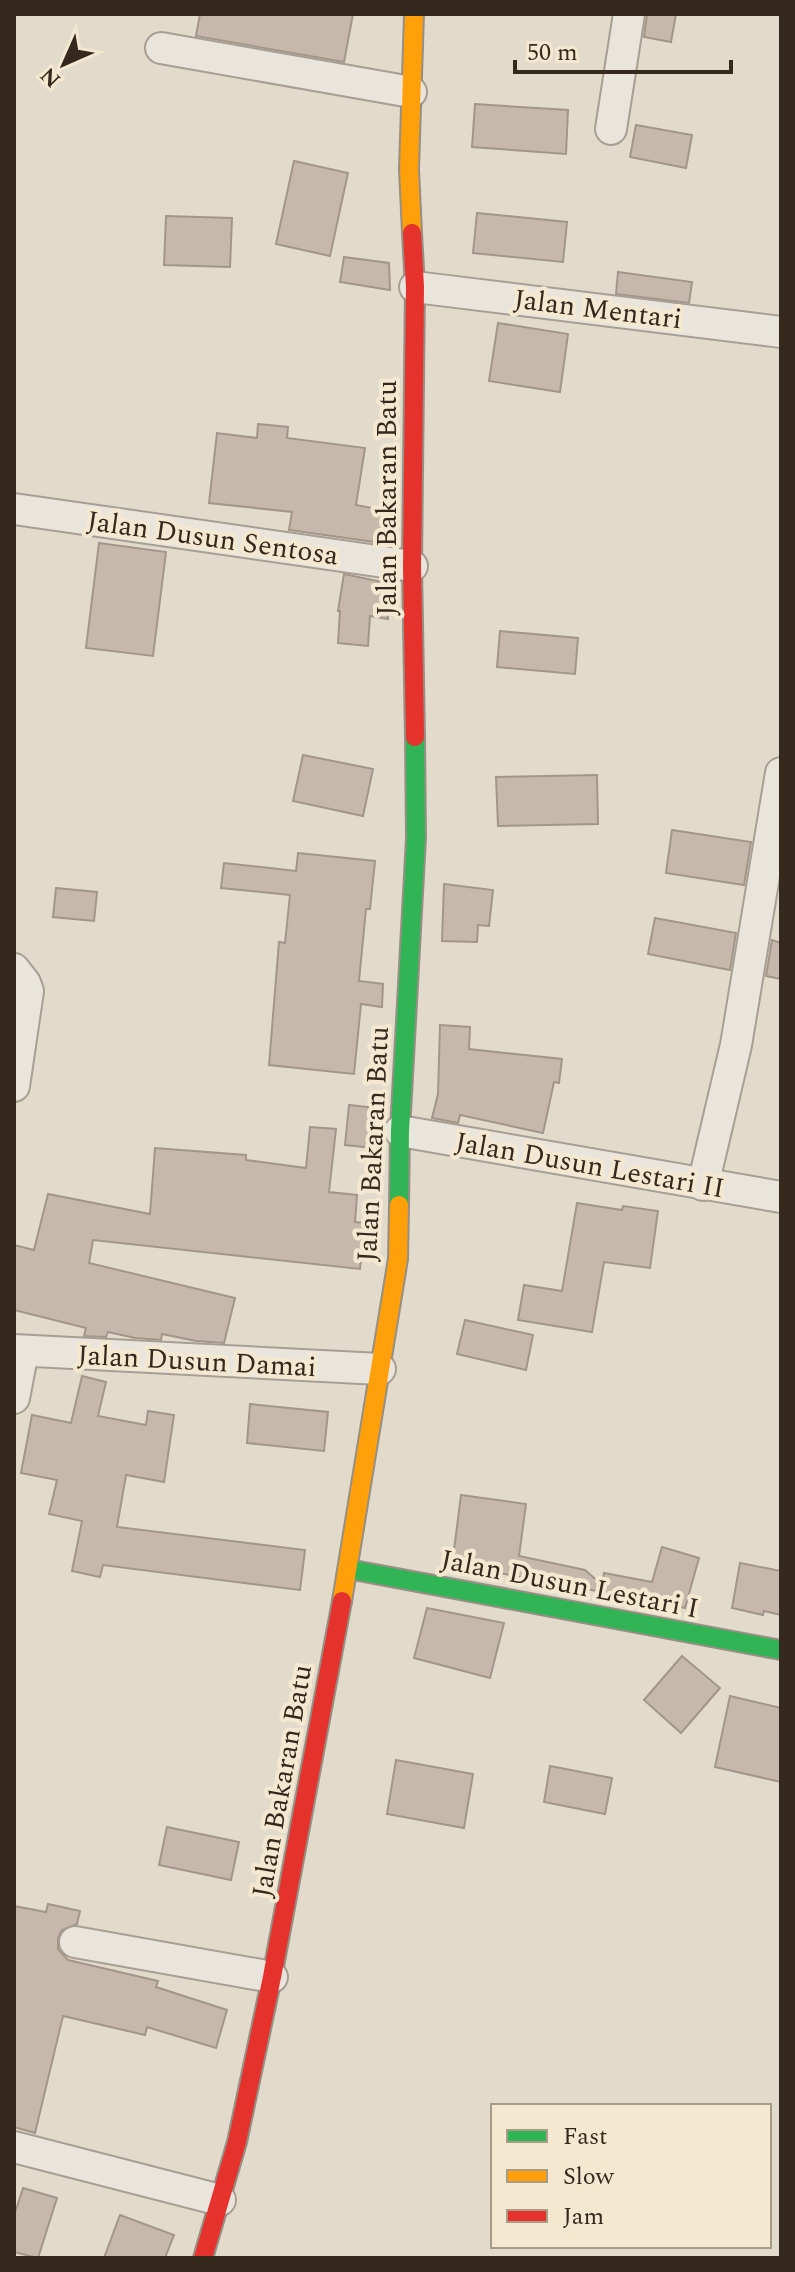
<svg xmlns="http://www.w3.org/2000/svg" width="795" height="2272" viewBox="0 0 795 2272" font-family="Spectral,serif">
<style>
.building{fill:#c6b9ac;stroke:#a2968b;stroke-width:2}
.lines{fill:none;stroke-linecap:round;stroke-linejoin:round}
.street-casing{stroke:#a79f94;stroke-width:34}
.fast-casing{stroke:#968f84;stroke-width:22}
.slow-casing{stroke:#968f84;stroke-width:22}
.jam-casing{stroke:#968f84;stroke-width:22}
.street{stroke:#eae5dc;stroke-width:30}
.fast{stroke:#30b455;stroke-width:18}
.slow{stroke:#ff9f0a;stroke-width:18}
.jam{stroke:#e5322d;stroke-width:18}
.labels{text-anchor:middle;stroke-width:8;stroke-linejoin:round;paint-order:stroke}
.street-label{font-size:28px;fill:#35281d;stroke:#f4e9d0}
</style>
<rect width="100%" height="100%" fill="#e2dacb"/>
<g class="building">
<path d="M200 14H353L344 62 196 36Z"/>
<path d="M647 14H676L671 42 644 37Z"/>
<path d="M475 104 568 110 566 154 472 147Z"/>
<path d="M636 125 692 135 686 168 630 157Z"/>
<path d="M294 161 348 173 330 256 276 244Z"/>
<path d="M477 213 567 222 563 262 473 253Z"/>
<path d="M166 216 232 218 230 267 164 265Z"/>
<path d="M344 257 389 263 390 290 340 282Z"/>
<path d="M618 272 692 282 689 303 616 294Z"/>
<path d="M498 323 568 334 560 392 489 381Z"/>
<path d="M258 424 288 427 287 438 365 448 356 505 387 511 382 543 289 530 292 512 209 503 217 433 257 438Z"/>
<path d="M99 543 166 552 153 656 86 648Z"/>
<path d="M344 574 387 583 388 619 370 616 368 646 338 643 340 611H338Z"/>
<path d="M500 631 578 638 575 674 497 667Z"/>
<path d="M303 755 373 769 363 816 293 801Z"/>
<path d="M597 775 598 824 498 826 496 777Z"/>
<path d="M672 830 751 842 744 885 666 873Z"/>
<path d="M298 853 375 861 370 909H366L359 981 383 984 382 1007 361 1004 354 1074 269 1065 279 942 285 943 290 895 221 888 224 863 296 871Z"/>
<path d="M444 884 493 890 489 926 478 925 477 942 442 941Z"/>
<path d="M56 888 97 892 94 921 53 917Z"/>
<path d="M655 918 736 933 730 970 648 954Z"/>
<path d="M772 940 781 943V979L766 976Z"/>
<path d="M440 1025 470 1027 469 1049 562 1059 559 1083 554 1082 543 1133 460 1115 458 1123 432 1118 438 1094Z"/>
<path d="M349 1105 376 1108 374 1148 345 1145Z"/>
<path d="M310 1127 336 1129 329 1192 357 1195 355 1222 365 1223 360 1269 93 1240 89 1263 235 1298 224 1343 196 1341 162 1334 161 1340 135 1338 108 1332 106 1337 84 1336 86 1328 14 1310V1245L34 1250 48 1194 150 1214 155 1148 246 1155V1160L306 1168Z"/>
<path d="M577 1203 622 1210 623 1206 658 1211 650 1268 604 1262 592 1332 518 1320 524 1285 562 1291Z"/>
<path d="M465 1320 533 1335 526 1370 457 1354Z"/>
<path d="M82 1376 106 1382 98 1416 146 1425 148 1411 174 1415 164 1482 126 1475 117 1527 305 1550 300 1590 103 1565 100 1577 72 1571 82 1521 49 1514 57 1480 21 1473 32 1415 71 1423Z"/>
<path d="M250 1404 328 1412 324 1451 247 1443Z"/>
<path d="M461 1495 526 1504 519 1556 585 1570 602 1585 604 1573 652 1582 662 1547 699 1558 685 1608 609 1591 613 1594 450 1564 452 1550H454Z"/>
<path d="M740 1563 781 1571V1615L764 1611 763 1615 732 1608Z"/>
<path d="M427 1608 504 1623 490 1678 414 1658Z"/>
<path d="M682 1656 720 1688 681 1733 644 1700Z"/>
<path d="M730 1696 781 1708V1782L715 1767Z"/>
<path d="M396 1760 473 1774 464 1828 387 1814Z"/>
<path d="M550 1766 612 1778 605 1814 544 1802Z"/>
<path d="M167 1827 239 1842 231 1880 159 1865Z"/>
<path d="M48 1904 80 1911 77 1924 62 1930 58 1938V1949L68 1960 158 1981 156 1987 227 2010 216 2048 147 2027 145 2035 63 2016 35 2133 14 2127V1906L46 1912Z"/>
<path d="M23 2188 57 2198 38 2258 14 2252V2216Z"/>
<path d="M120 2215 174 2235 165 2258H104Z"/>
</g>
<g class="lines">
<defs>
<g id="street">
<path d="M161 48 411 92"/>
<path d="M611 129 629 14"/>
<path d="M415 287 781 332"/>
<path d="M14 509 412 566"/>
<path d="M14 969 25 983 28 991 14 1086"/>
<path d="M400 1131 781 1197"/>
<path d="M703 1185 736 1045 781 773"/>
<path d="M14 1350 380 1369"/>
<path d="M14 1398 23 1351"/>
<path d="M75 1942 272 1977"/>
<path d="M14 2147 220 2200"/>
</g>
<g id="fast">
<path d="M399 1205 400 1131 416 838 415 737"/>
<path d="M348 1569 781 1650"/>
</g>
<g id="slow">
<path d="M412 233 409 169 414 14"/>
<path d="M342 1601 398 1259 399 1205"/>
</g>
<g id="jam">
<path d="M412 233 415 287 412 566 415 737"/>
<path d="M203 2258 237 2142 272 1977 342 1601"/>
</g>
</defs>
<use href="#street" class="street-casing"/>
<use href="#fast" class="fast-casing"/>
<use href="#slow" class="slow-casing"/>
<use href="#jam" class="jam-casing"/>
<use href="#street" class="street"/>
<use href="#fast" class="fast"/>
<use href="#slow" class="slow"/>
<use href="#jam" class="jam"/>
</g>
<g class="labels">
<g class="street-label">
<text transform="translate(598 308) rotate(7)" y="10">Jalan Mentari</text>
<text transform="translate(386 498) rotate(-90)" y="10">Jalan Bakaran Batu</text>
<text transform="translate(213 537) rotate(8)" y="10">Jalan Dusun Sentosa</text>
<text transform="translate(372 1144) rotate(-87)" y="10">Jalan Bakaran Batu</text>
<text transform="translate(590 1164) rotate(10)" y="10">Jalan Dusun Lestari II</text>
<text transform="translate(197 1360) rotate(3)" y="10">Jalan Dusun Damai</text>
<text transform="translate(570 1583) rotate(11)" y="10">Jalan Dusun Lestari I</text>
<text transform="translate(281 1781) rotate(-80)" y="10">Jalan Bakaran Batu</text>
</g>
</g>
<rect width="795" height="2272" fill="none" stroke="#35281d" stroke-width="32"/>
<rect x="491" y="2104" width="280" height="144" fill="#f4e9d0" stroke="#a89c88" stroke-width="2"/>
<rect x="507" y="2130" width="40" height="12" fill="#30b455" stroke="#a89c88" stroke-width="2"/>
<text x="563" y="2144" font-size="24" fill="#35281d">Fast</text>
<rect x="507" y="2170" width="40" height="12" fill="#ff9f0a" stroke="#a89c88" stroke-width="2"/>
<text x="563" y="2184" font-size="24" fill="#35281d">Slow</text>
<rect x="507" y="2210" width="40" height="12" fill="#e5322d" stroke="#a89c88" stroke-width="2"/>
<text x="563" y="2224" font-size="24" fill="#35281d">Jam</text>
<g transform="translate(64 64) rotate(225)" stroke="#f4e9d0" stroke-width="6" paint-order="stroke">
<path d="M0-6L14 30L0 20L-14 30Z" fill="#35281d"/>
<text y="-12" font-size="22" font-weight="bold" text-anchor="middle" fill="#35281d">N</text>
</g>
<path d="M515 60v12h216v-12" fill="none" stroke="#35281d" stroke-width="4"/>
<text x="527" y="60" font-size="24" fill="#35281d" stroke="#f4e9d0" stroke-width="6" paint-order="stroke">50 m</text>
</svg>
